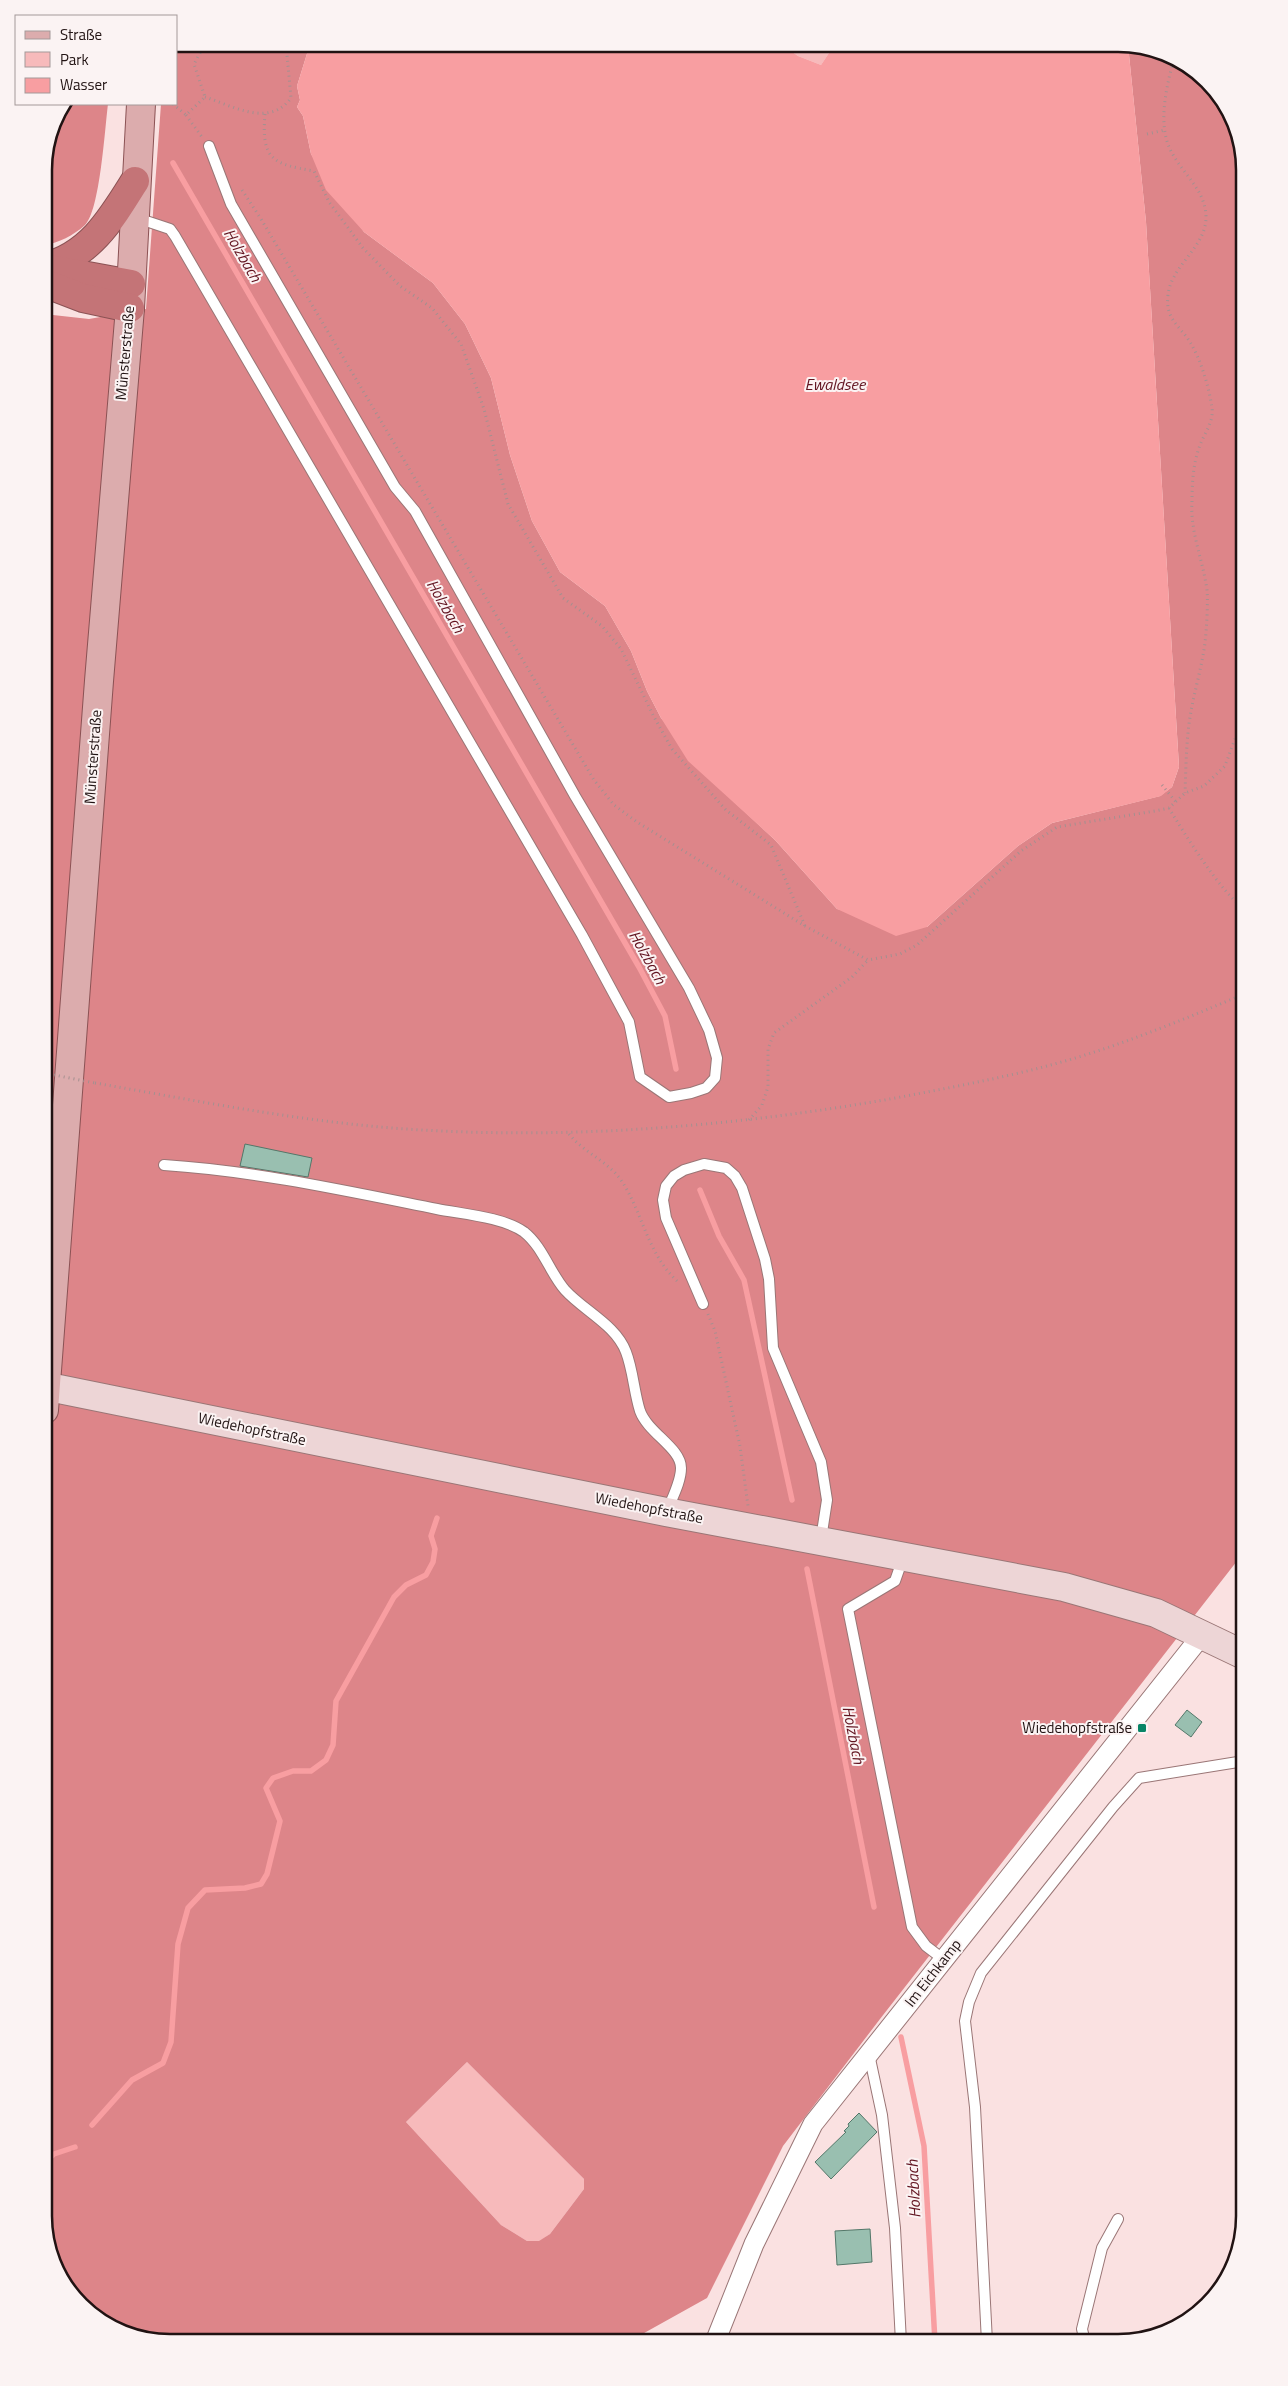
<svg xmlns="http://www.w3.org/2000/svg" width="1288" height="2386" viewBox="0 0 1288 2386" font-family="'Titillium Web',sans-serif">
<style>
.green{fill:#f7babb}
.forest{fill:#dd8589;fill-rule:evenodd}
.water{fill:#f89ea1}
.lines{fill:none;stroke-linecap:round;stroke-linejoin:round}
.stream{stroke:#f89ea1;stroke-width:5.5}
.building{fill:#99bfb0;stroke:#537769}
.lane-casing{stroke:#9a7676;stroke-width:12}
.street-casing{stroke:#9a7676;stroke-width:21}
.secondary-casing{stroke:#9a7676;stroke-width:30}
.primary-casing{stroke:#8b5254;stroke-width:30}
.highway-casing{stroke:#8b5254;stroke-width:30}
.path{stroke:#a49090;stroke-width:3;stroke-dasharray:1 4;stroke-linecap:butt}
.lane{stroke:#fff;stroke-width:10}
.street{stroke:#fff;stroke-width:19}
.secondary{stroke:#edd5d6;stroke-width:28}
.primary{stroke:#dcacad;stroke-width:28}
.highway{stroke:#c47477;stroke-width:28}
.path-bridge{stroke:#a49090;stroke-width:3;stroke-dasharray:1 4;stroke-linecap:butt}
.poi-dot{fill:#088567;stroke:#fbf3f3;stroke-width:2}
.labels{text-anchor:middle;stroke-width:4;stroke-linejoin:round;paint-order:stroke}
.street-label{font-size:15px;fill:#211313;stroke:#fbf3f3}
.poi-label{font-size:15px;fill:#211313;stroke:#fbf3f3;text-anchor:end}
.water-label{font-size:16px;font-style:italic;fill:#621420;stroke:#fbf3f3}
.rim{fill:none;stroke:#211313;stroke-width:2.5}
</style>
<rect width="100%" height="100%" fill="#fae1e1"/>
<g class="green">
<path d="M781 44H835L821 65 798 56Z"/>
<path d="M467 2062 584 2179V2189L550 2234 540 2241H527L501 2225 406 2122Z"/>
</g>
<g class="forest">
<path d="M176 44H310L297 86 300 100 297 107 303 116 311 154 364 232 433 283 465 324 491 378 510 455 532 521 560 572 605 606 631 651 647 691 661 718 733 801 775 840 837 909 927 927 1018 846 1052 823 1160 796 1172 787 1179 767 1146 222 1128 45 1194 70 1234 122 1244 171V1552L880 2019 783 2146 707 2298 628 2342H163L100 2321 54 2264 44 2215V314L89 319 146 309 161 104H176ZM467 2062 584 2179V2189L550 2234 539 2241H527L501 2225 406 2122Z"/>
<path d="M66 104H108C105 127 100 211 85 225 73 236 59 242 44 246V163L54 122Z"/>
</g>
<path class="water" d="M310 44H781L798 56 821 65 835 44 1128 45 1146 222 1179 767 1172 787 1161 796 1052 823 1018 846 927 927 896 936 837 909 775 840 688 761 661 718 647 691 631 651 605 606 560 572 532 521 510 455 491 378 465 324 433 283 364 232 326 190 311 154 303 116 297 107 300 100 297 86Z"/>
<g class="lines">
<g class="stream">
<path d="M173 163 639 967 665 1016 676 1069"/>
<path d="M700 1190 719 1236 744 1280 792 1500"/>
<path d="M807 1569 874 1907"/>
<path d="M901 2037 924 2146 935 2342"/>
<path d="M92 2125 132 2080 163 2063 171 2042 178 1944 188 1908 205 1890 245 1888 261 1884 267 1874 280 1821 266 1788 273 1778 293 1771H311L326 1760 333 1745 336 1701 394 1597 406 1585 426 1575 433 1562 435 1549 431 1536 437 1518"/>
<path d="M44 2163 54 2154 75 2147"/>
</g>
</g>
<g class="building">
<path d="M245 1144 312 1158 308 1177 240 1166Z"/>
<path d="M1187 1710 1202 1722 1191 1737 1175 1725Z"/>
<path d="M859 2113 877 2132 831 2179 815 2162 846 2132 844 2131 849 2126 848 2124Z"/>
<path d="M870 2229 872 2262 837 2265 835 2231Z"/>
</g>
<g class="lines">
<defs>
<g id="lane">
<path d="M137 218 170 229 175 236 582 935 629 1022 640 1077 669 1097 691 1093 706 1088 715 1078 717 1058 709 1030 689 988 575 796 415 511 395 487 231 204 209 146"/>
<path d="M164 1165C256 1171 347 1191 437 1209 462 1214 503 1217 524 1232 543 1247 550 1273 565 1290 584 1311 616 1325 626 1352 633 1370 634 1392 640 1411 648 1433 681 1448 681 1468 681 1482 672 1498 667 1511"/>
<path d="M703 1304 666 1218 663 1200 666 1186 674 1176 684 1170 704 1164 726 1168 735 1176 742 1188 765 1259 769 1279 773 1348 821 1462 827 1500 821 1539"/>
<path d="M903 1558 895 1581 848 1609 912 1927 926 1946 943 1959"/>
<path d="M869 2054 882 2115 895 2228 901 2342"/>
<path d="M987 2342 975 2107 965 2021 969 2002 981 1973 1113 1807 1139 1778 1244 1761"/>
<path d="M1085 2342 1082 2329 1102 2248 1118 2219"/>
</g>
<path id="street" d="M715 2342 754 2244 813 2124 1202 1635"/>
<path id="secondary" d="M44 1386 666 1512 1064 1587 1156 1613 1244 1655"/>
<path id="primary" d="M44 1410 99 681 130 308 141 104"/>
<g id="highway">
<path d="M44 267C90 256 112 218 135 181"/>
<path d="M44 268 131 284"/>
<path d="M44 283 83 298 130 308"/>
</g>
</defs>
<use href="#lane" class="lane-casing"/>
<use href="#street" class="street-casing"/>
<use href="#secondary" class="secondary-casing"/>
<use href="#primary" class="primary-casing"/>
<use href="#highway" class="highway-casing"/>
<g class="path">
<path d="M1173 62C1166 89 1157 127 1172 153 1184 175 1205 190 1206 216 1207 247 1171 265 1168 295 1165 319 1179 325 1190 342 1201 360 1209 387 1212 408 1214 423 1203 435 1199 448 1193 465 1192 484 1192 502 1190 532 1203 560 1207 590 1208 603 1207 619 1206 632 1204 663 1193 693 1189 724 1186 747 1186 770 1185 793"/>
<path d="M205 97C233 106 269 128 291 98L286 44"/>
<path d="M173 104 186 115 205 97 194 64 205 44"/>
<path d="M265 114C261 160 273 164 314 171L329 202 363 248 400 286 432 308 461 344 484 409 508 504 563 598 602 626 621 649 654 717 672 749 726 810 771 845 805 926"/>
<path d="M186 115 202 137"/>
<path d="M1147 134 1165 130"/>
<path d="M242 190 261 219 594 780 614 805 637 822 805 926 868 960 900 954 917 945 1021 851 1057 827 1155 811 1169 808 1185 793 1204 786 1225 766 1244 714"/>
<path d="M1162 785 1176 802"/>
<path d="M1169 808C1182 830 1223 896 1244 908"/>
<path d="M95 1083C193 1100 292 1120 392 1128 562 1141 734 1127 901 1097 963 1085 1025 1074 1085 1055 1139 1038 1192 1016 1244 994"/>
<path d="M749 1120 762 1105 768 1087V1049L774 1033 852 977 868 960"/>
<path d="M569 1134C584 1153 610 1162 623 1183 643 1215 648 1254 677 1281"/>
<path d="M708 1314 715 1331 740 1446 748 1506"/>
</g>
<use href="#lane" class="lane"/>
<use href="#street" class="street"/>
<use href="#secondary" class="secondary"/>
<use href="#primary" class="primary"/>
<use href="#highway" class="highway"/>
<path class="path-bridge" d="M44 1073 95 1083"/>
</g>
<rect class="poi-dot" x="1137" y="1723" width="10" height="10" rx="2.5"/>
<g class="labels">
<g class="street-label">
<text transform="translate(125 353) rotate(-85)" y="5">Münsterstraße</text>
<text transform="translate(93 757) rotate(-86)" y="5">Münsterstraße</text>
<text transform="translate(252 1429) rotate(12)" y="5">Wiedehopfstraße</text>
<text transform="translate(649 1508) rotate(11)" y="5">Wiedehopfstraße</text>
<text transform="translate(933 1973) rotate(-52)" y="5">Im Eichkamp</text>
</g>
<g class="poi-label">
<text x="1132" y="1733">Wiedehopfstraße</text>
</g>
<g class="water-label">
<text transform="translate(243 255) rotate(60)" y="6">Holzbach</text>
<text x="835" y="390">Ewaldsee</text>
<text transform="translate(446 606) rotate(60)" y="6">Holzbach</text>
<text transform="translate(648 957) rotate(61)" y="6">Holzbach</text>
<text transform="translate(854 1735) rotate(79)" y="6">Holzbach</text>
<text transform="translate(913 2189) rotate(-93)" y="6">Holzbach</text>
</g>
</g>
<path d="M0 0H1288V2386H0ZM170 52H1118A118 118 0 0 1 1236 170V2216A118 118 0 0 1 1118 2334H170A118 118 0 0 1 52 2216V170A118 118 0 0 1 170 52Z" fill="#fbf3f3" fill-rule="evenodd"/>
<path class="rim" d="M170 52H1118A118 118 0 0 1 1236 170V2216A118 118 0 0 1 1118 2334H170A118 118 0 0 1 52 2216V170A118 118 0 0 1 170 52Z"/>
<rect x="15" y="15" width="162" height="90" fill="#fbf3f3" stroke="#a49999"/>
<rect x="25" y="31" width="25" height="8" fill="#dcacad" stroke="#a49999"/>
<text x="60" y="40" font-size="15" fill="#211313">Straße</text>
<rect x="25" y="52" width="25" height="15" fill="#f7babb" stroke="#a49999"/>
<text x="60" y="65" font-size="15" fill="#211313">Park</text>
<rect x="25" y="78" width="25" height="15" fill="#f89ea1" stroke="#a49999"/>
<text x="60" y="90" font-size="15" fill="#211313">Wasser</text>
</svg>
